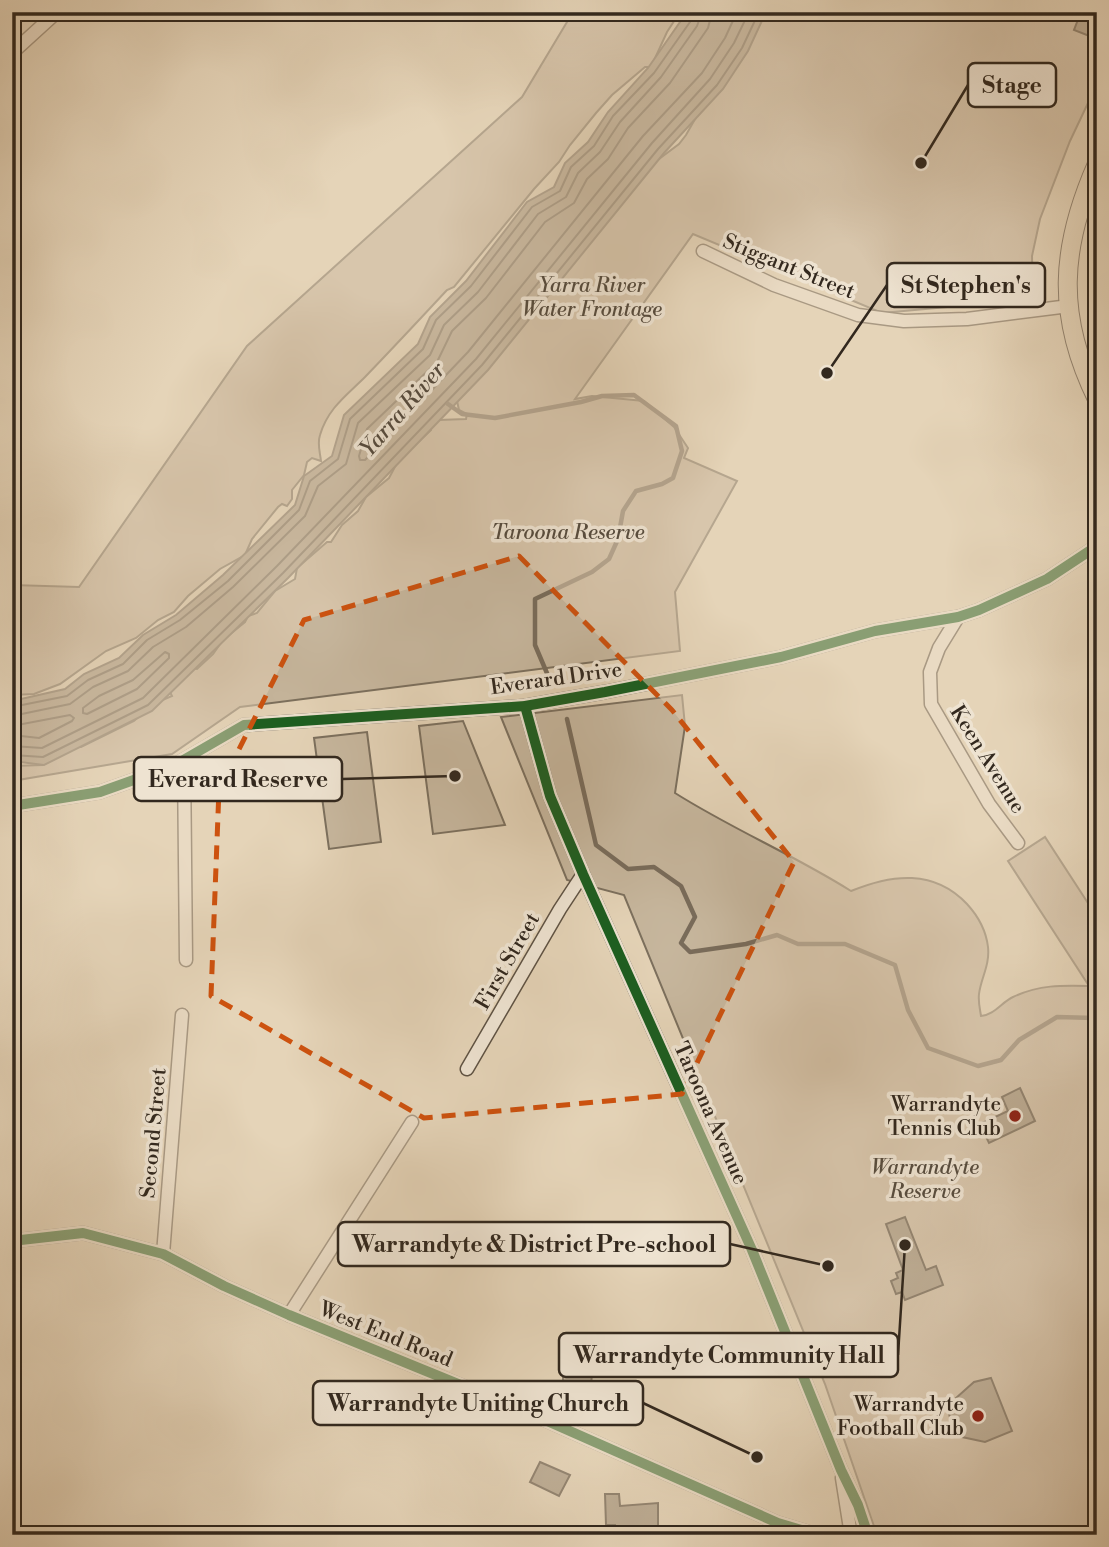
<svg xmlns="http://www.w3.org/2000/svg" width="1109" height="1547" viewBox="0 0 1109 1547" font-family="'Libre Bodoni',serif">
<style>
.green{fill:#c7b79e;stroke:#7c705e;stroke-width:2}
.water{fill:#a89a84;stroke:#796c5b;stroke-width:2}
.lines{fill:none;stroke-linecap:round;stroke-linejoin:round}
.shore{stroke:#6d6151;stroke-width:2}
.stream{stroke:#796c5b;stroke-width:4.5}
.building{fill:#8f816e;stroke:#32281e;stroke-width:2}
.street-casing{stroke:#5f5344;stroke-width:15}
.primary-casing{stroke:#32281e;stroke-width:20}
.street{stroke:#eee3d1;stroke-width:12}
.primary{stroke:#e5d4b8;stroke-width:18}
.cycleway-casing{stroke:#eee3d1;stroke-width:15}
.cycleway{stroke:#1b5e20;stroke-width:10}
.marked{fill:none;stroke:#cd520f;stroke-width:5;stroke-dasharray:14 9;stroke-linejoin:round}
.poi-dot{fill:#8f2418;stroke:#eee3d1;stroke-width:2.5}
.labels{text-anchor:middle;stroke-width:7;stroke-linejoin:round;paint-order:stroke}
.street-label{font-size:21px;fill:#32281e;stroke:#eee3d1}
.park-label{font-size:21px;font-style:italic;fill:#574c3e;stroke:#eee3d1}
.poi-label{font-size:21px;fill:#32281e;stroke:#eee3d1;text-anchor:end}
.water-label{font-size:23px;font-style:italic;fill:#554a3d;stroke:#eee3d1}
.leader{fill:none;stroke:#32281e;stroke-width:2.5}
.callout-dot{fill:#32281e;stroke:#eee3d1;stroke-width:2.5}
.callout{fill:#eee3d1;stroke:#32281e;stroke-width:2.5}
.callout-label{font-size:23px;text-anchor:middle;font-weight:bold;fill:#32281e}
</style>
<rect width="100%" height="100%" fill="#e5d4b8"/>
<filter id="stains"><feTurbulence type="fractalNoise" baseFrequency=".00286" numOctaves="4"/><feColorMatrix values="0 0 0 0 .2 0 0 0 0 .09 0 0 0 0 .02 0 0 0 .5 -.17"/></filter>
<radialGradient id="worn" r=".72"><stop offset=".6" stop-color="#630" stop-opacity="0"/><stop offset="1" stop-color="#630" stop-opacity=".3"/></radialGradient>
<g class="green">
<path d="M573 12H680L667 32 651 67H645L612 95 596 113 570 145 559 162 534 189 454 287 447 290C420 319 393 348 365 377 347 395 328 408 320 435 317 444 320 452 321 461L312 458 307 462 304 475 292 490V499L287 506 282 504 278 507 252 539 245 555 220 569 188 596 174 612 158 620 136 638 106 651 60 684 34 694 12 695V585L79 587 247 346 522 97Z"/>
<path d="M756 12H1097V84L1070 141 1040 219 1032 256 1033 299 882 313 693 234 575 399 592 396 644 401 674 427 688 448 684 458 737 481 675 592 680 651 240 707 172 754 12 781V766L43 765 65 747H81L134 721 153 704 172 696 170 692 192 668 197 669 213 654 223 640 245 622 248 616 257 613 275 591 295 579 297 568 327 542H331L342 525 358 511 366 497 389 478 398 461 431 430V424L439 420 466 419 467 414 459 410 457 401 647 168 679 144 686 135Z"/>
<path d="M682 695 685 726 675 793C732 829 794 855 851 891 892 874 934 869 967 904 978 916 986 930 988 947 990 965 981 978 979 994 978 1002 980 1009 981 1016 994 1015 1002 1002 1013 997 1038 985 1062 985 1089 986L1008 861 1045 837 1097 917V1535H877L825 1384 624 895 567 880 501 717Z"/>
<path d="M463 721 505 825 433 834 419 726Z"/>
<path d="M367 732 381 842 329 849 314 738Z"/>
</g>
<path class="water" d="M687 12H766L748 51 723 89 664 153 488 370 288 578 152 711 44 765 12 761V701L65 689 84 674 119 658 143 635 176 615 223 575 295 505 304 476 332 456 344 415 418 344 430 317 466 281 527 202 554 187 565 163 588 142 608 112 648 68Z"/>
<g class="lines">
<g class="shore">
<path d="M712 12 708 28 670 83 628 128 608 159 587 179 574 203 545 222 486 298 452 331 437 362 367 429 359 456 360 460H365L468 352 643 136 702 73 725 38 737 12"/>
<path d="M165 652 169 654V658L137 689 87 714 83 713V708L99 696 133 680Z"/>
<path d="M12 707 67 696 88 680 123 664 147 640 180 620 228 581 299 510 310 481 338 459 350 419 423 349 436 320 471 286 532 207 560 191 571 167 594 146 613 116 654 73 690 22 693 12"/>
<path d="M12 716 70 704 93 687 128 671 153 647 186 627 233 587 305 516 318 486 346 464 358 423 430 355 444 325 478 292 538 214 566 197 578 173 600 152 620 122 661 77 697 26 702 12"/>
<path d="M12 726 70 715 74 718 72 721 39 738 12 735"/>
<path d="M12 746 42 748 143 698 277 566 476 359 652 143 710 79 734 43 749 12"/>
<path d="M12 755 43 757 148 705 283 573 482 365 658 149 717 85 742 48 759 12"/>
</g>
<g class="stream">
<path d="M448 404 462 414 495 418 581 402 602 396 634 395 676 426 682 451 673 478 662 484 636 491 623 511 618 539 609 559 592 572 535 599V645L552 685"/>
<path d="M567 719 596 845 628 869 654 867 681 886 695 917 681 943 690 952 746 944 777 935 798 944H845L895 965 908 1010 928 1048 978 1066 1001 1060 1019 1040 1057 1017 1095 1018 1097 1020"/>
</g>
</g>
<g class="building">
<path d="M1081 12 1097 18V39L1074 30Z"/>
<path d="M1020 1088 1035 1121 989 1143 980 1124 1008 1111 1002 1097Z"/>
<path d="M905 1217 926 1270 936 1266 943 1285 905 1300 902 1292 896 1294 891 1281 898 1278 896 1273 903 1270 886 1224Z"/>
<path d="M592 1373 591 1386H585V1397H572V1386H563V1374Z"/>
<path d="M991 1378 1012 1431 985 1442 962 1437 952 1425 947 1406 974 1382Z"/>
<path d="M540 1462 570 1475 559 1496 530 1482Z"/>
<path d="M605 1494H619L620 1506 658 1503V1528L615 1529V1525H606Z"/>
</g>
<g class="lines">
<defs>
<g id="street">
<path d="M12 53 57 12"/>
<path d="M703 251 774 285 858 315 904 321 967 319 1069 306"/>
<path d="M958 617 939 648 930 672 931 704 989 804 1018 843"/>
<path d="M525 706 550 796 583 874 752 1250 841 1470 858 1505 868 1535"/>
<path d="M184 760 186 960"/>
<path d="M12 806 100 792 173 766 244 725 525 706 605 692 781 657 875 631 958 617 979 610 1047 579 1097 546"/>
<path d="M467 1069 560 909 583 874"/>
<path d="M12 1241 83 1233 163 1254 224 1286 289 1315 529 1413 778 1523 818 1535"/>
<path d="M163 1254 182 1015"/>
<path d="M289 1315 412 1122"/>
<path d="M842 1478 851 1535"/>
</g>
<path id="primary" d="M1097 164C1060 248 1056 316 1097 399"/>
</defs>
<use href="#street" class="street-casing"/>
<use href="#primary" class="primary-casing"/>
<use href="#street" class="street"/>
<use href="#primary" class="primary"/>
<defs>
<g id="cycleway">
<path d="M525 706 550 796 583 874 752 1250 841 1470 858 1505 868 1535"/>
<path d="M12 806 100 792 173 766 244 725 525 706 605 692 781 657 875 631 958 617 979 610 1047 579 1097 546"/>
<path d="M12 1241 83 1233 163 1254 224 1286 289 1315 529 1413 778 1523 818 1535"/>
</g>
</defs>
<use href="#cycleway" class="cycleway-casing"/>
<use href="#cycleway" class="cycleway"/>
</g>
<path d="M0 0H1109V1547H0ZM519 556 672 710 794 862 682 1094 424 1118 211 996 219 789 304 620Z" fill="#e5d4b8" fill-opacity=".55" fill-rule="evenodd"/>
<path class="marked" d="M519 556 672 710 794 862 682 1094 424 1118 211 996 219 789 304 620Z"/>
<g class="poi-dot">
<circle cx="1015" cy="1116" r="7"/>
<circle cx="978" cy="1416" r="7"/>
</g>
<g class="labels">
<g class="street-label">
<text transform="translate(789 266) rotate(22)" y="7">Stiggant Street</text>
<text transform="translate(556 678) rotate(-8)" y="7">Everard Drive</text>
<text transform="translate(988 759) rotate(58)" y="7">Keen Avenue</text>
<text transform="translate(507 961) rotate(-60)" y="7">First Street</text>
<text transform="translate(711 1113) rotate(66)" y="7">Taroona Avenue</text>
<text transform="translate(153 1133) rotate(-85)" y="7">Second Street</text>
<text transform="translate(386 1334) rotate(22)" y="7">West End Road</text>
</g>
<g class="park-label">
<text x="592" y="292">Yarra River<tspan x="592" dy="24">Water Frontage</tspan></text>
<text x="568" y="539">Taroona Reserve</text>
<text x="925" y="1174">Warrandyte<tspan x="925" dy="24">Reserve</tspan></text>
</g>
<g class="poi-label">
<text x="1001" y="1111">Warrandyte<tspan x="1001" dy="24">Tennis Club</tspan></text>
<text x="964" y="1411">Warrandyte<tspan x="964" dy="24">Football Club</tspan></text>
</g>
<g class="water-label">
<text transform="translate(402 409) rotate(-49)" y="8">Yarra River</text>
</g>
</g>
<path class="leader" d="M921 163L968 85M827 373L887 285M455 776L342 779M828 1266L730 1244M905 1245L898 1355M757 1457L643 1403"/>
<g class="callout-dot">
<circle cx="921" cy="163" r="7"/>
<circle cx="827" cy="373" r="7"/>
<circle cx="455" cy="776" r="7"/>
<circle cx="828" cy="1266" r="7"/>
<circle cx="905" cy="1245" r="7"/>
<circle cx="757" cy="1457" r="7"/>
</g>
<g class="callout">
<rect x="968" y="63" width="88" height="44" rx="7"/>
<rect x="887" y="263" width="158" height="44" rx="7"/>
<rect x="134" y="757" width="208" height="44" rx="7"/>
<rect x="338" y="1222" width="392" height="44" rx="7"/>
<rect x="559" y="1333" width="339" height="44" rx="7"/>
<rect x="313" y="1381" width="330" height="44" rx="7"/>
</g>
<g class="callout-label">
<text x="1012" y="93">Stage</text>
<text x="966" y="293">St Stephen's</text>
<text x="238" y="787">Everard Reserve</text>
<text x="534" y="1252">Warrandyte &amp; District Pre-school</text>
<text x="729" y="1363">Warrandyte Community Hall</text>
<text x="478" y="1411">Warrandyte Uniting Church</text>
</g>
<rect width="1109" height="1547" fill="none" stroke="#e5d4b8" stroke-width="42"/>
<rect x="14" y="14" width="1081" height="1519" fill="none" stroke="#32281e" stroke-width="3.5"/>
<rect x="21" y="21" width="1067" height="1505" fill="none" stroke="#32281e" stroke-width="2"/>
<rect width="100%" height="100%" filter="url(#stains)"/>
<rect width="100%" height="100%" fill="url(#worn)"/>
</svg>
